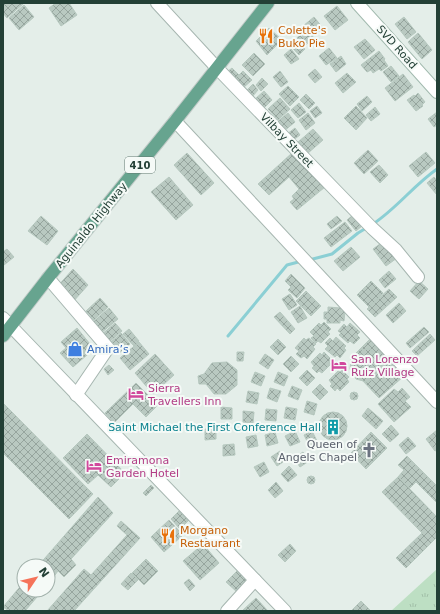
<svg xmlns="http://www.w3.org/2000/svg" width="440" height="614" viewBox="0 0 440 614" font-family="'DejaVu Sans',sans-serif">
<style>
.grass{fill:url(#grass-tufts)}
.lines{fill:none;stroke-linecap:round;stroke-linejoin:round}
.stream{stroke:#8bcfd4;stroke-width:3}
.building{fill:url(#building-cross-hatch);stroke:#b6c8bf}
.street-casing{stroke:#a6b6b0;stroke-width:14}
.secondary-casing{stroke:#a2baaf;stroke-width:14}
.primary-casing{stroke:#c1cac7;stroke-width:14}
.street{stroke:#fff;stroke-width:12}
.secondary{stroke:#fff;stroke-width:12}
.primary{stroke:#67a48f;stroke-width:12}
.labels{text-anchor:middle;stroke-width:4;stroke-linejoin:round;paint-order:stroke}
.shield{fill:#f5faf7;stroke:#627870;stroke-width:1}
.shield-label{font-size:10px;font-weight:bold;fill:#234036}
.food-label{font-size:11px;fill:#c56008;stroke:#f5faf7;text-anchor:start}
.street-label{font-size:11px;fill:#234036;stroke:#f5faf7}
.shop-label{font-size:11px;fill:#366cbe;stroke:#f5faf7;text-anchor:start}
.hotel-label{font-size:11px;fill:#b23c85;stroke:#f5faf7;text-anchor:start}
.culture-label{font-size:11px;fill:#0d838f;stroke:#f5faf7;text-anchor:end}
.worship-label{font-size:11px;fill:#5b616d;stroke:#f5faf7;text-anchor:end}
</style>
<defs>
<pattern id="grass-tufts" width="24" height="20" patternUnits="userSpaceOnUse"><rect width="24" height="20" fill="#bddfc3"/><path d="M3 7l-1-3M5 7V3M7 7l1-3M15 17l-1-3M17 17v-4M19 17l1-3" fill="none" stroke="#a2c0a8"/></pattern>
<pattern id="building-cross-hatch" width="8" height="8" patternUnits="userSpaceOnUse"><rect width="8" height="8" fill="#b9c9c1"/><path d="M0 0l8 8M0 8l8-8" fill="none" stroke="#96a59e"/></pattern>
</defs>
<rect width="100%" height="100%" fill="#e4eee9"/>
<path class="grass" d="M437 569V611H391Z"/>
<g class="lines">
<g class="stream">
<path d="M373 224C396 209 414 185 437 169"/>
<path d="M309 260 332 254 358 233 368 227"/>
<path d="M228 336 287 265 302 261"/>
</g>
</g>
<g class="building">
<path d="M5 3H22L23 4 7 18 3 13V4Z"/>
<path d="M56 3H69L77 15 61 26 49 8Z"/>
<path d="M24 5 34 17 19 30 9 18Z"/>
<path d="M337 6 348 20 335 30 324 16Z"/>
<path d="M314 17 323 28 312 37 303 26Z"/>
<path d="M404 17 416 32 407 39 395 24Z"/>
<path d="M269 28 282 40 267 55 256 41Z"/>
<path d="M304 30 312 39 305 46 297 38Z"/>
<path d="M418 33 432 50 422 59 408 42Z"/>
<path d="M295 39 305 49 299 55 289 44Z"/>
<path d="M365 39 375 50 364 59 354 47Z"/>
<path d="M329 48 337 58 326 65 319 56Z"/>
<path d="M291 49 299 59 291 64 284 55Z"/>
<path d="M379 51 385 59 384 60 388 66 381 71 379 69 373 73 371 70 367 72 361 65Z"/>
<path d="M254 53 265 64 253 76 242 65Z"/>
<path d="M341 56 346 64 336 72 330 64Z"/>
<path d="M391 66 399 76 391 82 383 72Z"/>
<path d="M232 68 239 75 234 79 227 72Z"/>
<path d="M315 69 322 77 315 83 308 75Z"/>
<path d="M243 71 252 80 243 88 235 79Z"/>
<path d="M280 71 288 82 281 87 273 77Z"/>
<path d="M347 73 356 82 343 93 335 83Z"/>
<path d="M403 74 413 87 395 101 385 88Z"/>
<path d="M262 78 268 84 261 91 256 85Z"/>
<path d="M253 84 258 90 252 97 246 91Z"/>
<path d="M288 86 299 97 290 106 279 94Z"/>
<path d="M264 91 272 100 263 109 254 100Z"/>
<path d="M418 93 425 102 422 105 423 106 416 111 407 100 414 95 415 96Z"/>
<path d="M306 94 315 103 309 109 300 100Z"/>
<path d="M367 96 372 102 362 111 357 104Z"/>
<path d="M280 98 290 109 278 120 268 109Z"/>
<path d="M299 103 306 112 298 118 291 110Z"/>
<path d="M317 106 322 113 315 118 310 111Z"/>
<path d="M356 106 367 118 356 130 344 118Z"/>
<path d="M375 107 380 114 371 121 366 115Z"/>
<path d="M437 112V125L434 127 428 119Z"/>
<path d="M288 113 295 122 284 131 277 122Z"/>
<path d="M308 113 315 123 306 130 299 120Z"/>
<path d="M295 128 300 135 292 141 287 134Z"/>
<path d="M313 129 323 140 307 154 297 143Z"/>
<path d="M368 150 378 161 364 174 354 163Z"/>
<path d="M426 152 435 163 418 177 409 166Z"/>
<path d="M187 153 214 183 201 195 174 165Z"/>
<path d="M292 153 300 163 304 160 325 187 297 210 290 202 294 199 292 196 299 189 289 177 269 195 258 184Z"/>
<path d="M379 165 388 175 380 183 370 172Z"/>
<path d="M169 177 193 205 176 220 151 192Z"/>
<path d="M434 177 437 181V195L427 183Z"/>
<path d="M353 215 362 226 356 231 347 220Z"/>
<path d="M41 216 58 231 47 245 28 231Z"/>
<path d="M337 216 342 221 331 229 327 224Z"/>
<path d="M345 222 352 231 331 247 324 238Z"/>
<path d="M384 241 397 258 386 266 373 249Z"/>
<path d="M351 247 360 257 343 271 334 261Z"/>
<path d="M7 249 14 257 4 265 3 264V252Z"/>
<path d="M73 269 88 285 72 303 57 287Z"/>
<path d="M389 271 396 279 385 288 379 280Z"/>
<path d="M291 274 305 288 297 298 288 290 291 287 285 281Z"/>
<path d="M371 281 383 293 369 307 357 295Z"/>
<path d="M419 281 428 289 419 299 410 291Z"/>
<path d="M389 289 397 297 375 317 367 309Z"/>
<path d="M306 291 321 306 311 316 296 301Z"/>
<path d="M290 294 297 305 289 310 282 299Z"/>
<path d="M100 298 108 307 94 320 86 311Z"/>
<path d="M399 303 406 311 393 323 386 315Z"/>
<path d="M300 306 307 318 298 323 291 312Z"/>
<path d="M328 307 341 308V311H345L344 321 340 320V323H327V319H324V312H328Z"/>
<path d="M109 308 118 319 101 333 92 323Z"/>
<path d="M280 312 295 329 290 334 274 317Z"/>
<path d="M324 322 331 329 328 332 330 334 321 343 318 341 316 343 311 338 314 336 310 332 319 323 321 325Z"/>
<path d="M115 323 122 331 108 343 101 335Z"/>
<path d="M350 323 360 332 357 335 360 338 354 344 350 341 348 343 339 335 341 333 338 331 344 324 347 327Z"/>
<path d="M424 327 429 332 410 348 406 343Z"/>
<path d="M77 328 94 349 73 367 60 353 66 348 61 342Z"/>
<path d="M129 329 139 341 134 346 123 334Z"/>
<path d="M121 333 130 344 120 353 111 342Z"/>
<path d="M430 334 435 340 417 356 412 351Z"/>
<path d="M336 337 346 346 344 348 346 350 340 358 337 355 335 357 325 349 328 346 325 343 330 338 333 341Z"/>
<path d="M304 338 306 340 309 338 316 344 313 347 315 349 307 359 304 356 301 358 296 354 299 351 295 348Z"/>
<path d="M278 339 286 347 278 355 270 347Z"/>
<path d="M370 339 404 376 379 398 362 380 367 382 376 378 382 370 381 357 369 349 359 350Z"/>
<path d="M139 342 149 354 130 370 120 358Z"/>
<path d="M369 349 381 357 382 370 376 378 367 382 356 379 350 369 351 358 359 350Z"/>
<path d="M237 352H244L243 361H237Z"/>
<path d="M324 352 331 359 329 362 331 364 322 373 319 371 317 373 312 368 314 366 311 362 320 353 322 355Z"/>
<path d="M155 354 174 375 153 394 135 373Z"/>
<path d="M265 354 274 360 268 369 259 363Z"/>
<path d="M291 356 299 364 291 372 283 364Z"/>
<path d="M227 362 237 370V385L226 394H214L206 384H199L198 376 204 374 212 363Z"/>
<path d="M109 365 114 370 108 375 104 369Z"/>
<path d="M307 370 315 378 307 386 299 378Z"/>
<path d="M342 370 349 377 347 379 349 382 340 391 337 388 335 391 330 386 332 384 329 380 338 371 340 372Z"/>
<path d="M255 372 265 376 261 386 251 382Z"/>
<path d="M278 372 288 376 284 386 274 382Z"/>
<path d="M136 383 158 405 146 417 133 404 114 423 105 413Z"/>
<path d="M320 384 328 392 320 400 312 392Z"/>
<path d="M292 386 302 390 298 400 288 396Z"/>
<path d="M270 388 281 391 277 402 267 398Z"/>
<path d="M402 388 410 397 405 401 411 407 394 422 378 404 394 389 398 392Z"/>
<path d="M248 391 259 393 257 404 246 402Z"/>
<circle cx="354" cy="396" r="4"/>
<path d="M307 401 317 404 314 415 304 412Z"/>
<path d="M3 403 93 494 69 519 3 453Z"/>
<path d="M221 407 232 408V419H221Z"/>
<path d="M286 407 297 409 295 420 284 418Z"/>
<path d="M368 408 383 421 376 429 362 416Z"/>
<path d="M266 409 277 410 276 421 265 420Z"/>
<path d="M243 411 254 412 253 423 243 422Z"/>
<circle cx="333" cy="426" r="14"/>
<path d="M391 425 399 434 390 442 382 434Z"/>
<path d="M216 428V439L205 440V429Z"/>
<path d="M437 430V450L435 451 426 439Z"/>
<path d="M295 431 300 442 290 446 285 436Z"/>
<path d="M312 431 319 445 311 449 304 435Z"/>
<path d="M275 432 278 443 267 446 265 435Z"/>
<path d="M371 432 387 448 366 469 351 453Z"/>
<path d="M87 434 125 473 111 487 98 475 88 484 63 458Z"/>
<path d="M256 435 258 446 248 448 246 437Z"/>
<path d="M408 437 416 446 406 454 399 445Z"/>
<path d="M234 444 235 455 223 456V445Z"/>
<path d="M280 451 286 460 277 466 271 457Z"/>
<path d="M303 452 309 461 300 467 294 458Z"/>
<path d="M407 456 437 486V503L416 482 409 489 398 477 404 470 398 465Z"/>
<path d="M264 462 269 472 260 477 254 467Z"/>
<path d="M289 466 297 475 288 482 281 474Z"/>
<circle cx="311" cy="480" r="4"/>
<path d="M398 477 437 517V537L406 568 396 558 422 533 382 492Z"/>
<path d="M276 482 283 491 275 498 268 490Z"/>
<path d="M151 485 154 488 146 496 143 493Z"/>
<path d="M98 497 113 513 71 559 76 565 64 577 58 571 48 584V566H38Z"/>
<path d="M180 510 189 520 180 529 171 519Z"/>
<path d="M169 520 183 535 164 552 151 537Z"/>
<path d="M121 521 140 538 74 611H47L84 569 91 575 127 535 117 526Z"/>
<path d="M203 544 219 563 200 580 183 561Z"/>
<path d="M290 544 296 551 285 562 278 555Z"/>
<path d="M146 559 158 571 144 585 132 573Z"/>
<path d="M239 569 249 579 237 592 226 582Z"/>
<path d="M131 573 138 580 128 590 121 584Z"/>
<path d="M189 579 195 586 190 591 184 583Z"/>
<path d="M24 582V590H43L25 611H9L3 607Z"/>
<path d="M256 598 268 611H242Z"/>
<path d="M361 601 371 611H351Z"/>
</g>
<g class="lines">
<defs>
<g id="street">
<path d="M157 3 217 68 372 228 396 250 418 277"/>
<path d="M175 121 437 402"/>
<path d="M48 278 108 348 76 395"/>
<path d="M3 318 285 611"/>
<path d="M227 611 255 580"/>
</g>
<path id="secondary" d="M357 3 437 92"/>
<path id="primary" d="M3 336 48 278 175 121 268 3"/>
</defs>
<use href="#street" class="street-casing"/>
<use href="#secondary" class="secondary-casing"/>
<use href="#primary" class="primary-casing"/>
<use href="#street" class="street"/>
<use href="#secondary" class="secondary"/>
<use href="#primary" class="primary"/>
</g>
<defs>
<symbol id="restaurant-bare" viewBox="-9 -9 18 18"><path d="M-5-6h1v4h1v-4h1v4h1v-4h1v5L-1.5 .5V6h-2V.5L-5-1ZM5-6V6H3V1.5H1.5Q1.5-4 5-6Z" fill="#e8710a" stroke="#f5faf7" stroke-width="2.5" paint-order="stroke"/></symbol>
<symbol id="shop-bare" viewBox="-9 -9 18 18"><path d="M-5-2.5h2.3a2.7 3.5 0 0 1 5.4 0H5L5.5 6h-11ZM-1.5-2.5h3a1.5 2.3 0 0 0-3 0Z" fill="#3f7fe0" stroke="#f5faf7" stroke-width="2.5" paint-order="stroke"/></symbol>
<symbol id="hotel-bare" viewBox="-9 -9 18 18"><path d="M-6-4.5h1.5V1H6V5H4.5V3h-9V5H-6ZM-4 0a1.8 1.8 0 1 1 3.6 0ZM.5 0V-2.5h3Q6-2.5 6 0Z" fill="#d1479c" stroke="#f5faf7" stroke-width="2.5" paint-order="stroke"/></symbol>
<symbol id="building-bare" viewBox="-9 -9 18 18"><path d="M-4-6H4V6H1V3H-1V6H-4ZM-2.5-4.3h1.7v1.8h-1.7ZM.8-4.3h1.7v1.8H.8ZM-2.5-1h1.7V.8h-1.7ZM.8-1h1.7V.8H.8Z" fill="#0f9aa8" stroke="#f5faf7" stroke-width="2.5" paint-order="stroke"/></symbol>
<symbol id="church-bare" viewBox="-9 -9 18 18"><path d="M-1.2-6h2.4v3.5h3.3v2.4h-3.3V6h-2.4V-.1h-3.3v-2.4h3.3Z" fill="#6b7280" stroke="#f5faf7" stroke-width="2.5" paint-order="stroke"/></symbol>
</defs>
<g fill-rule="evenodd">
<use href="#restaurant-bare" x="255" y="25" width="22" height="22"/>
<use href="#shop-bare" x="64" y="338" width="22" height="22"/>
<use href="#hotel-bare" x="328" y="354" width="22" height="22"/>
<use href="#hotel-bare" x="125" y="383" width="22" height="22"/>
<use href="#building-bare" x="322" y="416" width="22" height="22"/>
<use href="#church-bare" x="358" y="439" width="22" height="22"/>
<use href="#hotel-bare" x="83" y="455" width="22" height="22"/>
<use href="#restaurant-bare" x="157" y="525" width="22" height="22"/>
</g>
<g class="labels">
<rect class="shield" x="125" y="157" width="30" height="16" rx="3"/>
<g class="shield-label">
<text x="140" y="169">410</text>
</g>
<g class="food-label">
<text x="278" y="34">Colette's<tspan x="278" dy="13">Buko Pie</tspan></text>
<text x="180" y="534">Morgano<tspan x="180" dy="13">Restaurant</tspan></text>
</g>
<g class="street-label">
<text transform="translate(397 47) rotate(48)" y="4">SVD Road</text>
<text transform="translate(287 140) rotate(46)" y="4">Vilbay Street</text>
<text transform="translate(91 225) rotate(-51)" y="4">Aguinaldo Highway</text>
</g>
<g class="shop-label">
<text x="87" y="353">Amira’s</text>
</g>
<g class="hotel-label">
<text x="351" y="363">San Lorenzo<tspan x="351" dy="13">Ruiz Village</tspan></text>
<text x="148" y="392">Sierra<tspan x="148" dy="13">Travellers Inn</tspan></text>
<text x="106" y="464">Emiramona<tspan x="106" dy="13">Garden Hotel</tspan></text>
</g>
<g class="culture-label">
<text x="321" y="431">Saint Michael the First Conference Hall</text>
</g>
<g class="worship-label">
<text x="357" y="448">Queen of<tspan x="357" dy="13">Angels Chapel</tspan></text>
</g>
</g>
<rect width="440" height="614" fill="none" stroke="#234036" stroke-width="8"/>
<g transform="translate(36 578) rotate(55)"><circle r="19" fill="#f5faf7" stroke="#a1b0aa"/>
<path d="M0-3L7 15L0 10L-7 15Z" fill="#f5735a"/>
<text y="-6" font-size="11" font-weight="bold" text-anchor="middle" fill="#234036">N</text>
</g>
</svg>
